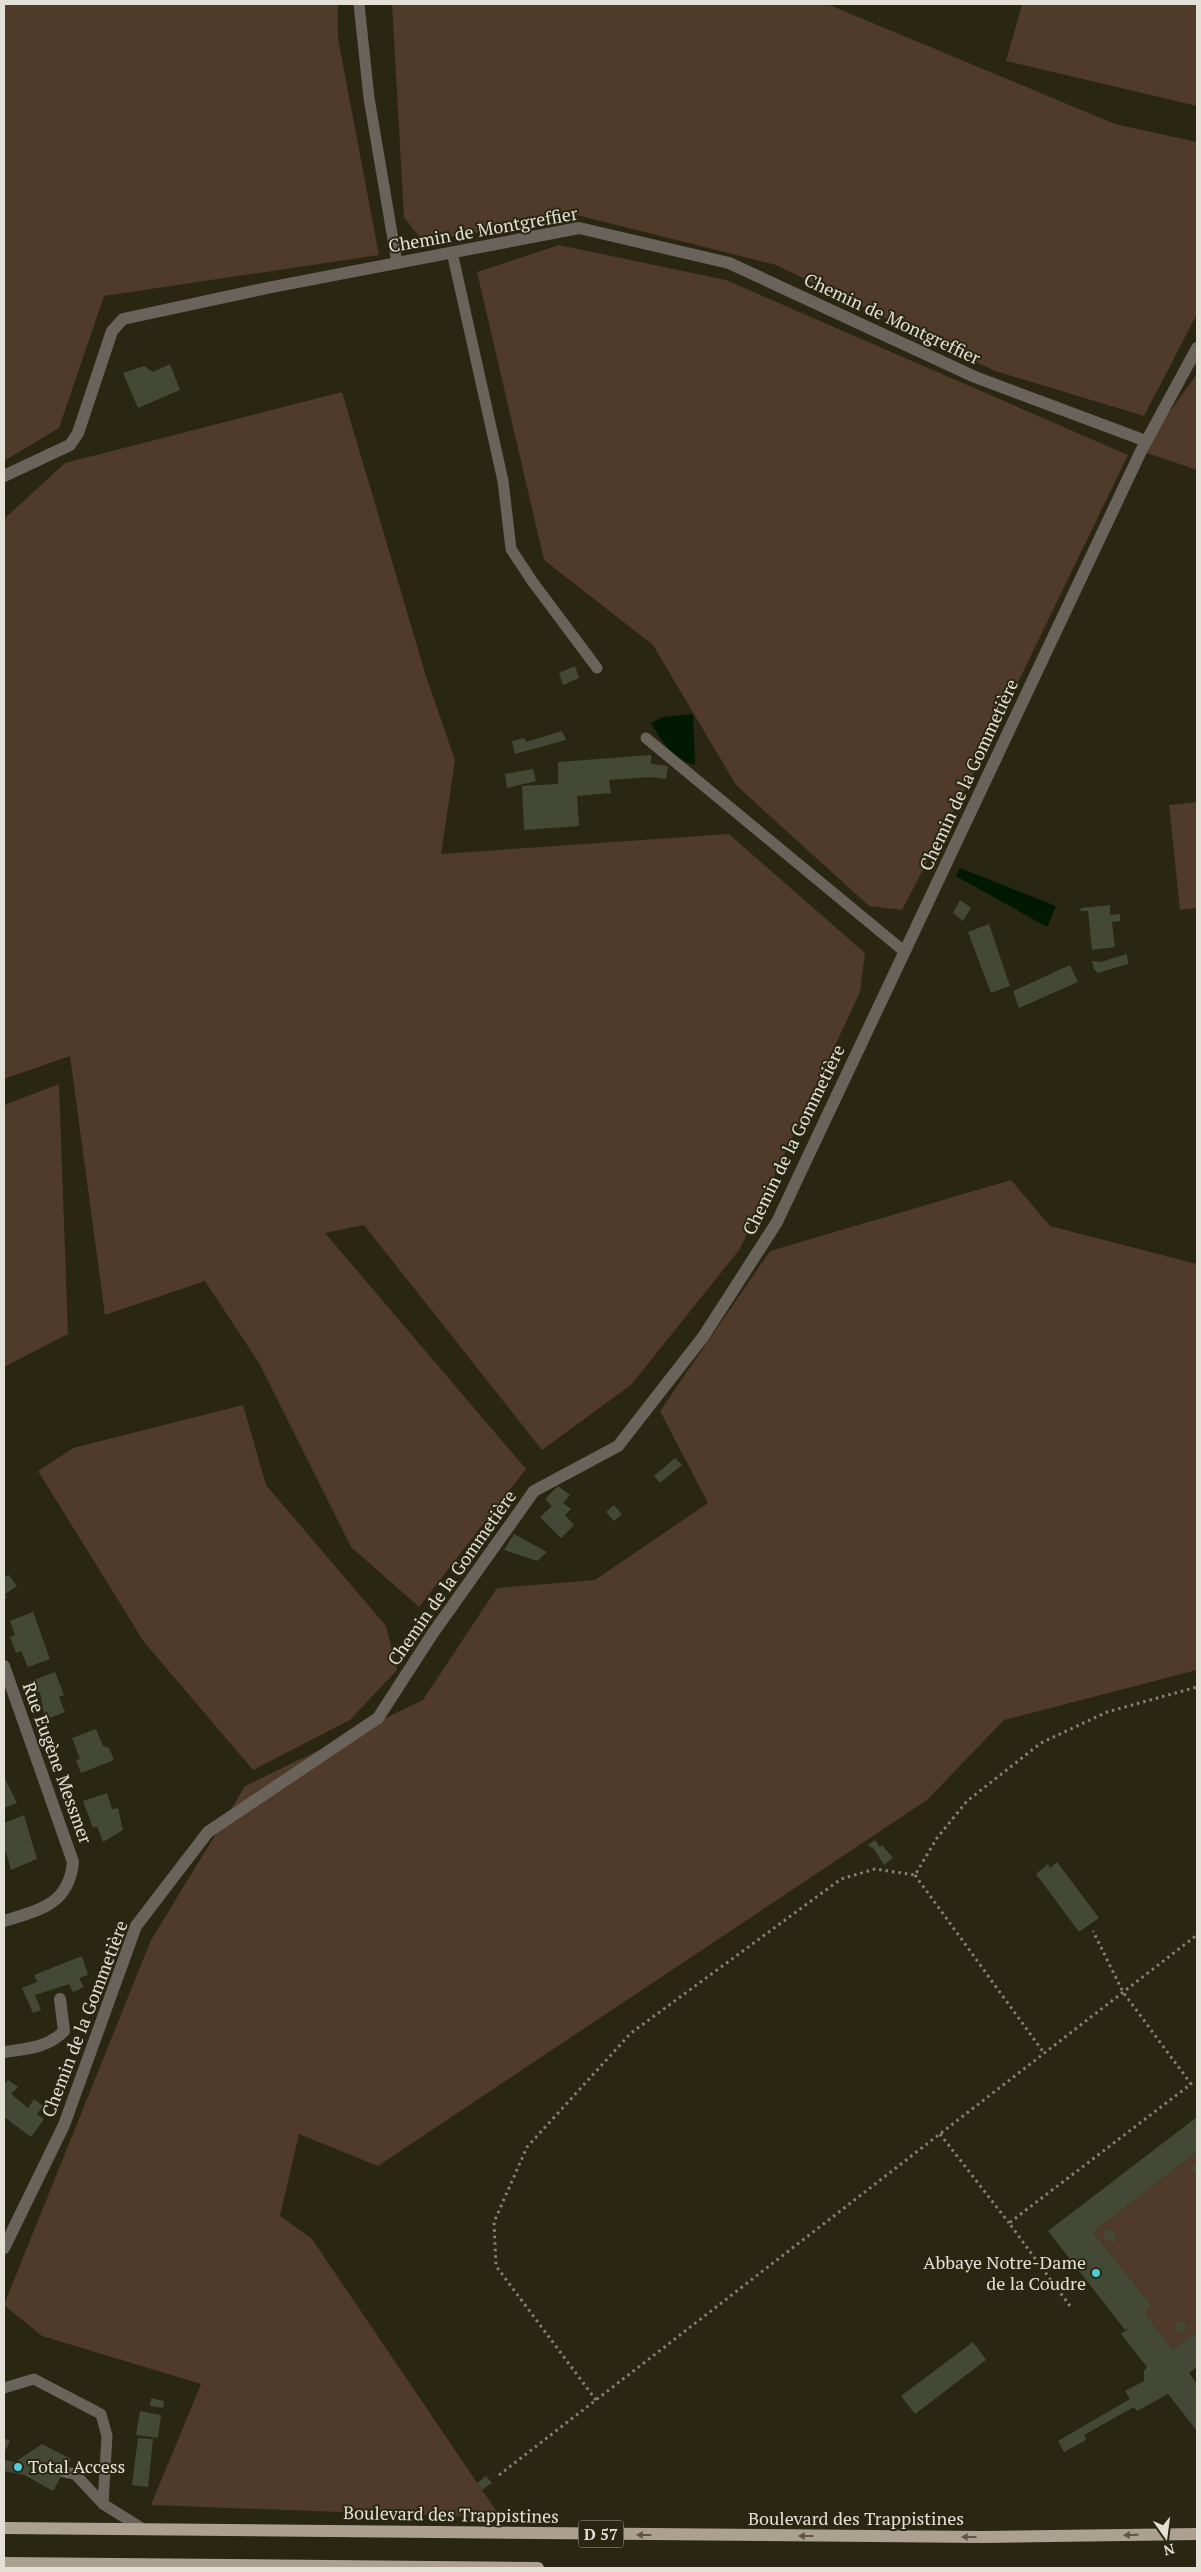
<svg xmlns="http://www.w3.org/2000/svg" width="1201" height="2572" viewBox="0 0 1201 2572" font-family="'PT Serif',serif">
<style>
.green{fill:#503a29}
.water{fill:#011900}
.building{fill:#444935}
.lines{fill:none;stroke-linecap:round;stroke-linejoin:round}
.path{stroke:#858373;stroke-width:3;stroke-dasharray:2.5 4;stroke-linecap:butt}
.service{stroke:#69635b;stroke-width:11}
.minor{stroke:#69635b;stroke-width:12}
.primary{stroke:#aca18f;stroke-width:12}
.oneway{fill:#5d5744}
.poi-dot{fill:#52cbd7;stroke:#292612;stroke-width:2}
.labels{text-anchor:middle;stroke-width:4;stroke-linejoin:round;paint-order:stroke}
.shield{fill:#292612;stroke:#aba99a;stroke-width:1}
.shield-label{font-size:16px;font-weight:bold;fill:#e3e1d5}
.street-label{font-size:18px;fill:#e3e1d5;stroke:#292612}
.poi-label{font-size:18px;fill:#e3e1d5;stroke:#292612;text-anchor:end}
</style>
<rect width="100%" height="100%" fill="#292612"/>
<g class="green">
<path d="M4 4H338V38L379 255 104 296 59 428 4 461Z"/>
<path d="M392 4H827L1115 124 1197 142V314L1144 416 995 371 776 265 577 215 423 242 404 217Z"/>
<path d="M1022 4H1197V106L1006 61Z"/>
<path d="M559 245 726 280 1128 455 978 765 902 910 869 906 736 785 653 645 544 560 477 272Z"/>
<path d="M1197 374V470L1141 451Z"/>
<path d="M342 392 426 676 455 760 441 854 729 834 865 953 860 992 740 1249 631 1385 542 1450 364 1225 325 1233 526 1469 419 1607 351 1547 259 1363 205 1281 105 1315 70 1056 4 1079V519L65 463Z"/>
<path d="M1197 802V908L1180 910 1169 805Z"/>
<path d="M59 1084 68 1334 4 1367V1105Z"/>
<path d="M1011 1180 1050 1226 1197 1264V1670L1004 1720 927 1800 378 2166 299 2134 280 2216 312 2239 501 2518 151 2505 201 2384 42 2336 4 2305 151 1940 245 1786 423 1700 497 1588 595 1580 708 1503 660 1411 770 1251Z"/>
<path d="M243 1405 266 1485 386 1626 397 1670 350 1720 253 1770 144 1642 38 1471 73 1448Z"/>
<path d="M1197 2152V2331L1173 2349 1145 2314 1152 2306 1093 2232Z"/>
</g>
<g class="water">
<path d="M693 714 695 765C674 760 661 741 651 723L663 717Z"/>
<path d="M960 868 1056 906 1047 927 956 876Z"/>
</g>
<g class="building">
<path d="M170 364 180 390 138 408 123 373 144 366 153 372Z"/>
<path d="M575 666 579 678 563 685 559 673Z"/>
<path d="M562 731 566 740 515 754 512 741 524 738 526 742Z"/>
<path d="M651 755V764L668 766 666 779 651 777 609 780 611 793 577 796 579 826 524 830 522 786 558 784V762Z"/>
<path d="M533 769 536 781 507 788 505 774Z"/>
<path d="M960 900 971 908 963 921 953 913Z"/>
<path d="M1110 905V915L1120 914V921L1112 922 1115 947 1092 950 1088 911H1080L1081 908Z"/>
<path d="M989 924 1010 986 991 993 968 932Z"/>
<path d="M1127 954 1128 964 1098 973 1094 969 1092 961 1101 962Z"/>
<path d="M1070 965 1078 982 1019 1008 1013 991Z"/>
<path d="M675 1458 682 1465 660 1483 654 1476Z"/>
<path d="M558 1486 570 1495 563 1503 571 1509 565 1515 574 1525 561 1538 540 1517 552 1506 545 1499Z"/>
<path d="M614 1505 622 1514 614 1521 606 1512Z"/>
<path d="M514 1534 547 1552 537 1561 504 1550Z"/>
<path d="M4 1575 5 1577 9 1575 17 1586 5 1594 7 1597 4 1599Z"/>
<path d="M33 1612 50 1659 28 1667 21 1651 16 1653 10 1637 15 1635 10 1621Z"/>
<path d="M55 1672 64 1695 59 1697 65 1712 45 1720 40 1692H32L29 1682Z"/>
<path d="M96 1729 103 1746 109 1748 114 1760 81 1773 76 1760 80 1759 72 1738Z"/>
<path d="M4 1777 17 1803 4 1808Z"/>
<path d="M107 1793 112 1809 118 1808 123 1830 103 1842 97 1826 93 1828 83 1801Z"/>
<path d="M24 1815 37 1859 11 1870 4 1846V1823Z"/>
<path d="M875 1840 880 1847 882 1845 893 1858 884 1865 874 1849 868 1845Z"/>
<path d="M1057 1862 1099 1918 1079 1932 1036 1874 1048 1864 1050 1868Z"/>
<path d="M82 1956 88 1975 79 1978 84 1987 73 1992 69 1984 35 1995 41 2010 33 2013 22 1988 37 1982 34 1975Z"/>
<path d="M8 2080 18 2087 11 2094 28 2108 34 2099 43 2106 37 2114 44 2119 31 2137 4 2117V2085Z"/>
<path d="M1197 2117V2152L1093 2232 1152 2306 1145 2314 1173 2349 1197 2331V2367L1189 2373 1197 2384V2431L1168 2394 1137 2411 1134 2407 1084 2435 1086 2440 1064 2452 1058 2441 1130 2399 1125 2391 1144 2381V2371L1147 2367 1121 2334 1131 2327 1125 2330 1048 2231Z"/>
<path d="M1194 2164H1197V2175L1191 2170Z"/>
<path d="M1106 2230H1112L1116 2235 1114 2241H1107L1103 2236Z"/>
<path d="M1183 2321 1186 2326 1184 2332H1178L1174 2327 1177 2322Z"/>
<path d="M973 2342 986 2360 915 2414 901 2396Z"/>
<path d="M151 2398 164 2401 163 2408 150 2406Z"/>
<path d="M140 2411 161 2415 158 2438 136 2435Z"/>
<path d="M4 2438 10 2441 4 2453Z"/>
<path d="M138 2438 153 2439 148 2487 132 2485Z"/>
<path d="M42 2444 71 2459 53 2491 24 2475 4 2471V2460L15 2462Z"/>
<path d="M486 2476 492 2483 482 2490 477 2483Z"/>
</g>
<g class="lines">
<g class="path">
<path d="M915 1875 1044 2053"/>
<path d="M940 2134 1009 2223"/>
<path d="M1070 2306 1009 2223 1191 2084 1123 1992 1093 1931"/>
<path d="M596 2400 496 2266 494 2222 527 2147 631 2033 841 1879 875 1869 915 1875 937 1838 967 1801 1041 1743 1107 1712 1197 1687"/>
<path d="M499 2475 1197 1935"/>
</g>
<g class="service">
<path d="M359 4 369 98 397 263"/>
<path d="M452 252 503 481 511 549 532 581 597 668"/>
<path d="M646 738 905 952"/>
<path d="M4 2388 34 2379 101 2414 107 2436 103 2504"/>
<path d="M64 2472 75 2474 103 2504 143 2529"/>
</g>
<g class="minor">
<path d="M4 476 70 445 78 433 112 331 123 319 267 288 579 228 729 263 975 377 1146 441"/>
<path d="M4 1666 73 1862C69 1905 39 1910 4 1921"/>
<path d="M4 2052C26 2049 48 2048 64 2031L60 1999"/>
<path d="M4 2248 64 2125 136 1926 208 1832 378 1718 433 1633 534 1491 618 1446 703 1337 777 1222 1141 451 1197 348"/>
</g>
<g class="primary">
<path d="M4 2528 982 2537 1197 2534"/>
<path d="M4 2563 538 2568"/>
</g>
</g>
<defs><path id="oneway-solid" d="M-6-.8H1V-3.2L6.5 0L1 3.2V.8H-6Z" transform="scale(1.25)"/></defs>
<g class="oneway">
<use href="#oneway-solid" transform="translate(644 2535) rotate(-180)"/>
<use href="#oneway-solid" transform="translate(1131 2535) rotate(179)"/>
<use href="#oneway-solid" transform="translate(806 2536) rotate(-180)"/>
<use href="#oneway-solid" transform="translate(969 2537) rotate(-180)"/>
</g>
<g class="poi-dot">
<circle cx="1096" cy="2273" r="5"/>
<circle cx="18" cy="2467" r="5"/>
</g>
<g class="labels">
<rect class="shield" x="578.5" y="2520.5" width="45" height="27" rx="4"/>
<g class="shield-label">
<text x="601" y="2540">D 57</text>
</g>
<g class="street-label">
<text transform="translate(483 230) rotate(-10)" y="6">Chemin de Montgreffier</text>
<text transform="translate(892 319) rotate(25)" y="6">Chemin de Montgreffier</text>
<text transform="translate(969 775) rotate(-65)" y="6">Chemin de la Gommetière</text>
<text transform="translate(794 1140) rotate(-64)" y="6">Chemin de la Gommetière</text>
<text transform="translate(452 1578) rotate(-55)" y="6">Chemin de la Gommetière</text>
<text transform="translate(57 1763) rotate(70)" y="6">Rue Eugène Messmer</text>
<text transform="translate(85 2019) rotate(-69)" y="6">Chemin de la Gommetière</text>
<text transform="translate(451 2515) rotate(1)" y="6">Boulevard des Trappistines</text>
<text x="856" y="2525">Boulevard des Trappistines</text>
</g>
<g class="poi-label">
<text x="1086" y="2269">Abbaye Notre-Dame<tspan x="1086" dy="21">de la Coudre</tspan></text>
<text x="28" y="2473" text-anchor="start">Total Access</text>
</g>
</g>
<rect width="1201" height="2572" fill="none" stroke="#e3e1d5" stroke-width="10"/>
<g transform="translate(1166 2537) rotate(166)" stroke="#292612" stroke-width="4" paint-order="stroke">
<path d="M0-4L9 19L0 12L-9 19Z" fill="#e3e1d5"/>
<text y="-8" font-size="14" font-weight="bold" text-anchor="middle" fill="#e3e1d5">N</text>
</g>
</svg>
